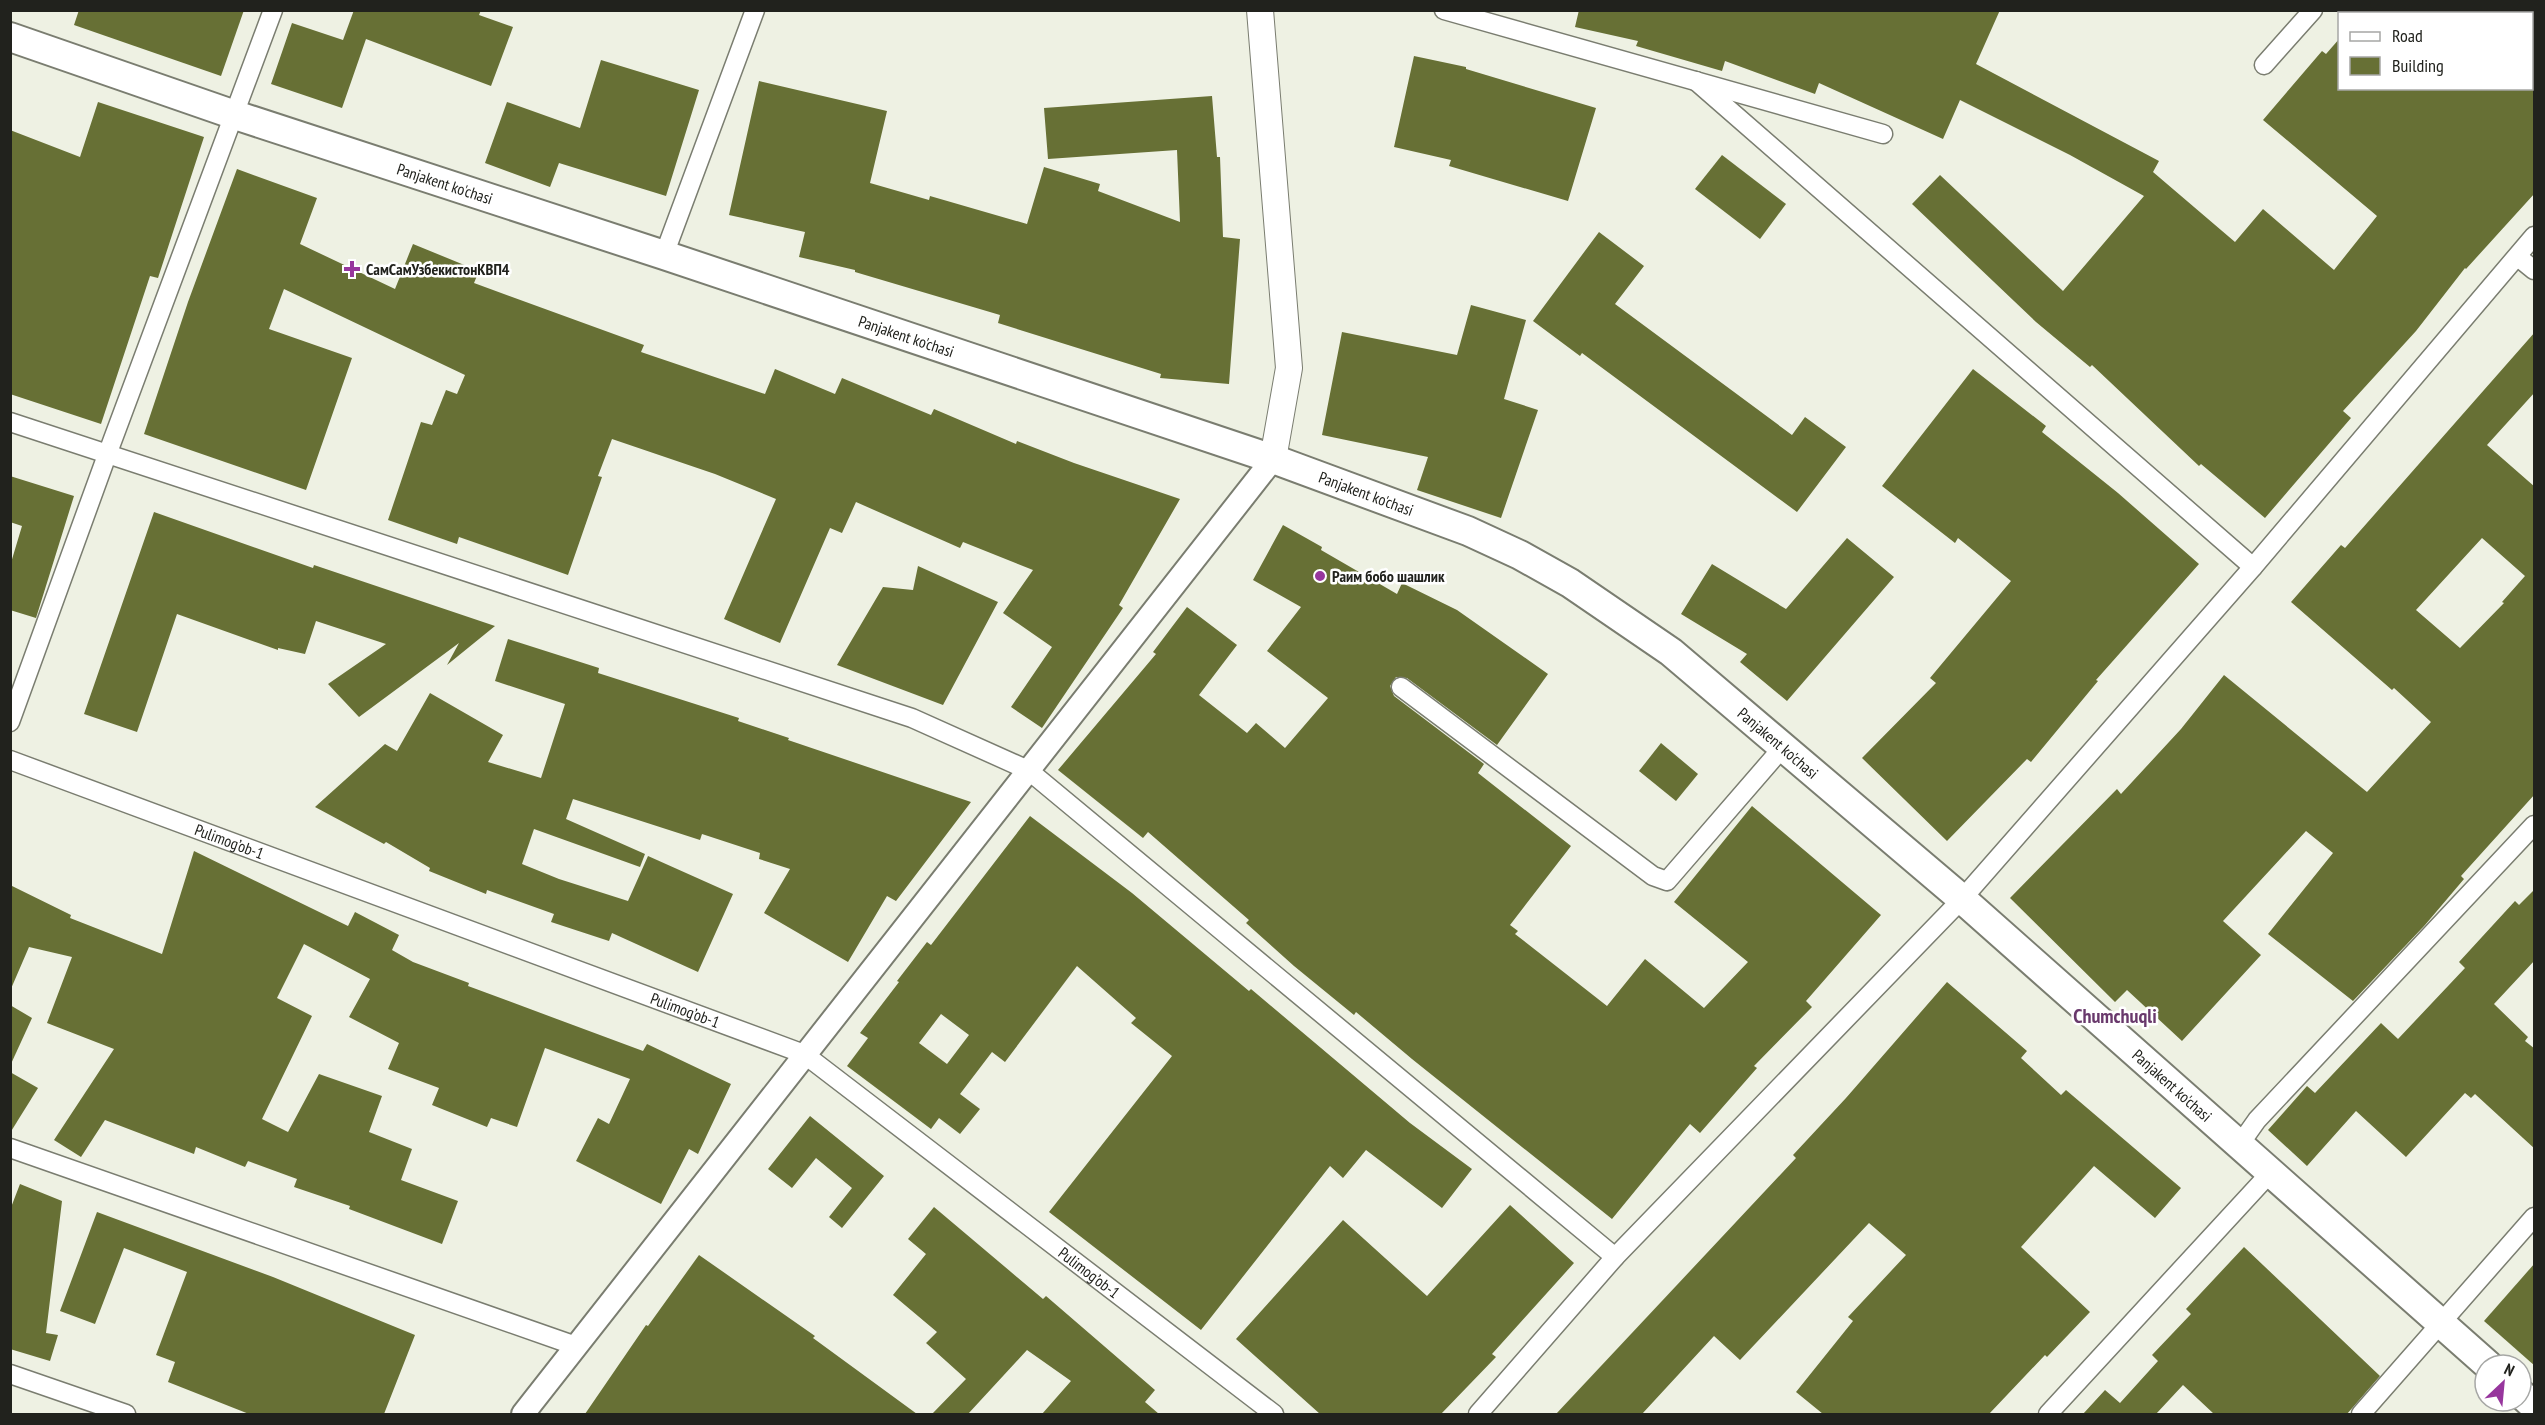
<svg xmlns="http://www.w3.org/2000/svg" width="2545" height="1425" viewBox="0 0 2545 1425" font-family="'PT Sans Narrow',sans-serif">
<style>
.building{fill:#677035;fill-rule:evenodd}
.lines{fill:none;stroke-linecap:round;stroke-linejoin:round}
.minor-casing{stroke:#7a7d70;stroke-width:21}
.tertiary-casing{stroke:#7a7d70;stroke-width:26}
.secondary-casing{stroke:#7a7d70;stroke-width:28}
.primary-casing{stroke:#7a7d70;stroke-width:32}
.minor{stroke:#fff;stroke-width:18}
.tertiary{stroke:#fff;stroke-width:22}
.secondary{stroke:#fff;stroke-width:26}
.primary{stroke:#fff;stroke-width:28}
.poi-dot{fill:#97369d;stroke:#fff;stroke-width:2}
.labels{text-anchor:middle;stroke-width:5;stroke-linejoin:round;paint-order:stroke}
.street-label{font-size:16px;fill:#21221d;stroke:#fff}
.poi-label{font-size:16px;font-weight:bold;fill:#21221d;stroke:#fff;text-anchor:start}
.quarter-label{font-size:20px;font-weight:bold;fill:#69396c;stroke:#fff}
</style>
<rect width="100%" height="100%" fill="#eef1e3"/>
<g class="building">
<path d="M79 10H244L221 76 74 25Z"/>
<path d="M354 10H481L479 15 513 27 491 86 366 39 342 108 271 84 292 23 343 40Z"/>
<path d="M1579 10H2000L1976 64 2159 161 2153 172 2235 242 2263 209 2334 270 2377 216 2263 120 2322 51 2326 54 2340 38V88H2535V193L2466 269 2465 268 2416 331 2343 411 2351 418 2265 518 2201 464 2199 466 2092 365 2090 367 2036 322 1912 204 1940 175 2063 291 2144 196 2070 155 1960 100 1943 139 1819 83 1815 94 1725 61 1722 71 1636 46 1638 41 1575 27Z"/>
<path d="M1414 56 1466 67V69L1596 108 1568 201 1449 166 1451 160 1394 147Z"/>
<path d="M601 60 699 90 666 196 559 163 550 187 485 163 507 102 580 128Z"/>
<path d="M759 81 887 111 870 183 929 200 930 196 1027 224 1044 167 1100 184 1098 191 1180 222 1177 150 1048 159 1044 108 1212 96 1217 157H1220L1223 237 1240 239 1229 384 1160 378 1161 374 998 323 1000 315 855 272V270L799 257 805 232 729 215Z"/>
<path d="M98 102 204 137 158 278 150 276 101 424 10 394V130L80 157Z"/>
<path d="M1722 155 1786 204 1760 239 1695 189Z"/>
<path d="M237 169 317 198 300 244 395 289 413 244 479 271 474 283 644 345 641 352 765 394 775 369 835 394 842 378 931 415 934 409 1016 444 1017 441 1074 463 1180 499 1119 605 1123 608 1042 728 1011 707 1052 647 1003 613 1033 570 963 542 960 548 856 502 842 533 830 528 780 643 724 619 776 499 715 474 612 439 598 476 602 477 568 575 459 537 457 544 388 520 421 422 432 425 446 390 457 394 465 375 284 289 269 329 352 358 306 490 144 434 188 302Z"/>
<path d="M1599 232 1644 266 1615 304 1792 435 1805 417 1846 447 1797 512 1582 353 1580 356 1533 321Z"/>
<path d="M1471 305 1526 320 1504 399 1538 410 1501 518 1417 490 1428 457 1322 435 1342 332 1457 355Z"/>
<path d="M2535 332V392L2487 445 2535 487V794L2461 876 2464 879 2425 925 2353 1001 2268 934 2333 853 2306 831 2223 921 2261 955 2182 1041 2127 990 2115 1002 2010 898 2117 789 2121 794 2181 729 2224 675 2367 792 2431 722 2394 688 2392 690 2291 602 2341 545 2345 548ZM2482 538 2525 576 2502 602 2504 603 2460 648 2416 610Z"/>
<path d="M1973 369 2046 426 2042 432 2118 493 2199 564 2096 680 2098 681 2031 762 2027 759 1947 841 1862 758 1936 683 1930 678 2011 581 1958 538 1955 543 1882 486Z"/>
<path d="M10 476 74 496 36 618 10 610V566L22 526 10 522Z"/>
<path d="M154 512 313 568 314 565 495 626 447 665 459 643 359 717 328 684 386 644 316 621 305 654 278 648V650L177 614 137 732 84 714Z"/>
<path d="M1283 525 1322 547 1321 550 1397 594 1402 583 1457 610 1548 674 1497 745 1407 678 1396 677 1390 686 1394 696 1484 764 1478 773 1571 846 1510 925 1518 931 1515 934 1607 1006 1645 959 1704 1008 1748 962 1674 902 1752 806 1881 915 1806 1001 1812 1007 1754 1066 1757 1068 1700 1133 1690 1124 1612 1219 1412 1059 1356 1012 1354 1015 1294 966 1246 923 1249 920 1148 832 1143 838 1058 770 1156 654 1153 652 1187 607 1237 645 1199 695 1247 733 1256 723 1285 748 1328 698 1267 651 1301 607 1253 580Z"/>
<path d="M1847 538 1894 577 1787 701 1740 662 1747 654 1681 614 1712 564 1786 609Z"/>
<path d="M918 566 998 602 943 705 837 665 883 587 913 590Z"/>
<path d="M508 639 599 668 598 673 739 718 738 721 789 738 788 740 971 802 896 901 887 896 848 962 764 913 790 869 759 859 760 853 702 834 700 840 573 799 566 819 645 854 640 867 534 829 522 864 559 879 628 901 648 856 733 894 698 972 612 933 609 941 551 922 554 914 487 890 486 894 429 871 430 868 386 842 384 844 315 807 385 744 397 751 430 693 503 735 488 762 541 778 565 704 495 681Z"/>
<path d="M1661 743 1698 774 1676 801 1639 771Z"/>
<path d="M1030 816 1132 893 1249 991 1251 989 1410 1123 1472 1169 1442 1208 1366 1150 1343 1178 1330 1166 1201 1330 1049 1212 1172 1056 1131 1023 1136 1018 1077 966 1005 1062 992 1052 960 1094 980 1109 960 1134 939 1118 931 1129 847 1066 868 1038 860 1033 899 982 897 981 927 942 931 945ZM941 1014 969 1035 947 1064 919 1043Z"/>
<path d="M194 851 348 926 355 912 399 935 392 950 413 962 469 983 468 986 643 1051 647 1044 731 1084 698 1154 689 1149 661 1204 576 1161 598 1118 609 1124 630 1079 545 1048 517 1127 491 1118 487 1127 432 1105 439 1088 388 1069 399 1043 349 1017 370 979 304 944 277 998 312 1016 262 1119 288 1132 319 1074 382 1096 369 1132 412 1149 401 1180 458 1201 442 1244 349 1209 350 1206 294 1187 297 1179 248 1161 245 1167 196 1147 194 1154 105 1120 81 1157 54 1140 114 1049 47 1023 72 957 29 947 10 991V885L71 915 70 918 162 954Z"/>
<path d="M2535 889V960L2494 1004 2528 1037 2525 1041 2535 1049V1149L2475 1094 2471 1098 2465 1093 2406 1157 2356 1111 2307 1166 2268 1130 2307 1086 2315 1093 2381 1023 2398 1039 2465 968 2459 962 2515 901 2519 905Z"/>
<path d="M1947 982 2027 1051 2021 1058 2061 1095 2066 1090 2181 1188 2155 1218 2094 1166 2021 1247 2090 1312 2047 1357 2045 1355 1989 1414H1823L1796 1392 1853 1321 1848 1317 1906 1255 1869 1223 1740 1360 1714 1336 1642 1414H1556L1796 1158 1793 1155 1846 1098Z"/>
<path d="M10 1005 32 1018 10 1066Z"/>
<path d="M10 1072 38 1088 10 1133Z"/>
<path d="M810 1116 884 1176 842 1228 829 1217 852 1188 816 1158 792 1188 768 1169Z"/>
<path d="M20 1184 62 1201 46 1333 58 1335 50 1361 10 1349V1210Z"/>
<path d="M1510 1205 1574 1263 1492 1354 1496 1357 1441 1414H1320L1236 1339 1343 1220 1427 1296Z"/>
<path d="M934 1207 1043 1299 1046 1296 1155 1390 1145 1402 1159 1414H1042L1071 1381 1027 1350 968 1414H932L966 1379 926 1343 937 1332 893 1295 926 1254 908 1239Z"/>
<path d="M97 1212 273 1277 415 1335 384 1414H249L168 1382 175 1362 156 1355 187 1272 124 1248 95 1324 60 1311Z"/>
<path d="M2244 1247 2380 1376 2347 1414H2214L2183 1385 2156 1414H2083L2105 1390 2120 1403 2158 1361 2152 1355 2191 1314 2186 1309Z"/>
<path d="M699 1255 815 1336 813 1338 917 1414H585L646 1325 648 1326Z"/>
<path d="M2535 1263V1366L2484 1321Z"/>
</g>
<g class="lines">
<defs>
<g id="minor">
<path d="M1444 10 1883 134"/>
<path d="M2264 65 2313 10"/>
<path d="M1696 81 2253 567"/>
<path d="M664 255 755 10"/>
<path d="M2518 257 2534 270"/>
<path d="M10 422 912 718 1028 770 1615 1257"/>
<path d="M1401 687 1653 876 1667 881 1783 747"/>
<path d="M10 722 107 455 273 10"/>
<path id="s1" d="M10 760 804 1054 1274 1414"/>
<path d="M2240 1144 2257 1120 2534 825"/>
<path d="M10 1148 576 1346"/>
<path d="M10 1374 126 1414"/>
<path d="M1478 1414 1615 1257 1962 899 2253 567 2534 236"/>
<path d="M2048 1414 2271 1172"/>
<path d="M2361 1414 2534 1217"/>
</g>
<path id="tertiary" d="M523 1414 1273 459"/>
<path id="secondary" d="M1260 10 1289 368 1273 459"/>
<g id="primary">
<path id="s2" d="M10 37 235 115 664 255 1273 459 1468 531 1520 555 1570 583 1671 652 1962 899 2488 1365"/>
<path d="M2521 1394 2534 1406"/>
</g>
</defs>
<use href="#minor" class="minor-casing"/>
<use href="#tertiary" class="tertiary-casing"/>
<use href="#secondary" class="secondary-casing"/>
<use href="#primary" class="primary-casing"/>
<use href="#minor" class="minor"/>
<use href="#tertiary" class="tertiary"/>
<use href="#secondary" class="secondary"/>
<use href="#primary" class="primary"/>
</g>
<g class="poi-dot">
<path d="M349 260h6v6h6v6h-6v6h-6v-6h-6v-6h6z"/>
<circle cx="1320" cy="576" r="6"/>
</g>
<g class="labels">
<g class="street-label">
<text dy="6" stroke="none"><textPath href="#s2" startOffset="459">Panjakent ko'chasi</textPath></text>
<text dy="6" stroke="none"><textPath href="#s2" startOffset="945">Panjakent ko'chasi</textPath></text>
<text dy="6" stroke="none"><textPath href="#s2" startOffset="1431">Panjakent ko'chasi</textPath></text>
<text dy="6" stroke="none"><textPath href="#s2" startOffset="1917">Panjakent ko'chasi</textPath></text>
<text dy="6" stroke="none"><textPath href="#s1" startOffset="234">Pulimog’ob-1</textPath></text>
<text dy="6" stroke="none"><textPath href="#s1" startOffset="720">Pulimog’ob-1</textPath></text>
<text dy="6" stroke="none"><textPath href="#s2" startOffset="2439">Panjakent ko'chasi</textPath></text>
<text dy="6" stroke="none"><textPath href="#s1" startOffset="1206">Pulimog’ob-1</textPath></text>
</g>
<g class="poi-label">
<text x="366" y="275">СамСамУзбекистонКВП4</text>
<text x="1332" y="582">Раим бобо шашлик</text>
</g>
<g class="quarter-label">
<text x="2115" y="1023">Chumchuqli</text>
</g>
</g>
<rect width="2545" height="1425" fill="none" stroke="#21221d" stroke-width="24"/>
<rect x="2338" y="12" width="195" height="78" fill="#ffffff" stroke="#a6a7a5" stroke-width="1.5"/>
<rect x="2350" y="32" width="30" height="9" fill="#ffffff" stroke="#a6a7a5" stroke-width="1.5"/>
<text x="2392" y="42" font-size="18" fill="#21221d">Road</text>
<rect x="2350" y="57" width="30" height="18" fill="#677035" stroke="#a6a7a5" stroke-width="1.5"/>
<text x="2392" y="72" font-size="18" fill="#21221d">Building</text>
<g transform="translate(2503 1383) rotate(26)"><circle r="28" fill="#ffffff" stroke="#a6a7a5" stroke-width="1.5"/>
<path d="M0-4.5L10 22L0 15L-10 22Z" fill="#97369d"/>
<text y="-9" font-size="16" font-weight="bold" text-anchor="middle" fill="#21221d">N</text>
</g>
</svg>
